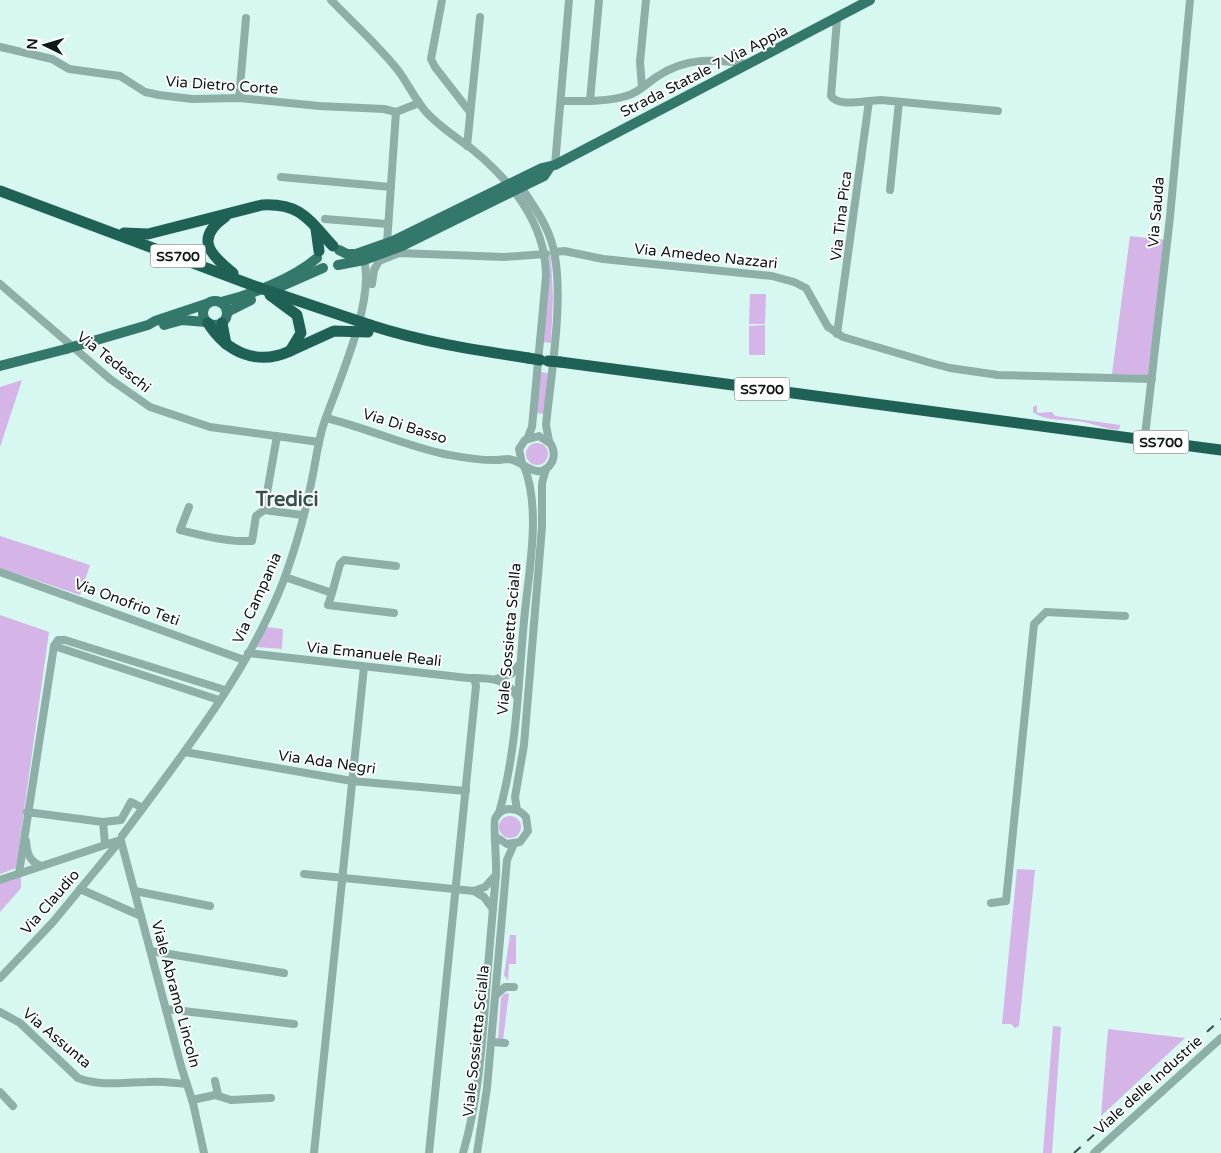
<svg xmlns="http://www.w3.org/2000/svg" width="1221" height="1153" viewBox="0 0 1221 1153" font-family="'Varela Round',sans-serif">
<style>
.green{fill:#d5b4e8}
.lines{fill:none;stroke-linecap:round;stroke-linejoin:round}
.minor{stroke:#8dafa7;stroke-width:8}
.major{stroke:#34786c;stroke-width:10}
.highway{stroke:#206156;stroke-width:11}
.rail{stroke:#394946;stroke-width:2;stroke-dasharray:9 9;stroke-linecap:butt}
.minor-bridge{stroke:#8dafa7;stroke-width:8}
.major-bridge{stroke:#34786c;stroke-width:10}
.highway-bridge{stroke:#206156;stroke-width:11}
.labels{text-anchor:middle;stroke-width:4;stroke-linejoin:round;paint-order:stroke}
.shield{fill:#fff;stroke:#565e5d;stroke-width:1}
.shield-label{font-size:14px;font-weight:bold;fill:#0d1917}
.street-label{font-size:15px;fill:#0d1917;stroke:#fff}
.district-label{font-size:20px;font-weight:bold;fill:#34514b;stroke:#fff}
</style>
<rect width="100%" height="100%" fill="#d6f8f0"/>
<g class="green">
<path d="M1130 236 1166 240 1148 375 1112 374Z"/>
<path d="M549 257H551L553 297 551 343 542 342 550 276Z"/>
<path d="M750 294H766L765 324H749Z"/>
<path d="M765 325V355H749V326Z"/>
<path d="M540 372 548 373 544 414 536 413Z"/>
<path d="M22 380 0 447V387Z"/>
<path d="M1037 405V413L1052 412 1055 416 1120 425 1119 430C1108 429 1099 426 1088 423 1070 418 1048 423 1033 412V407Z"/>
<circle cx="537" cy="454" r="11"/>
<path d="M0 536 90 565 80 595 0 568Z"/>
<path d="M0 615 49 632 16 868 0 874Z"/>
<path d="M266 627 283 629 282 649 257 647Z"/>
<circle cx="510" cy="827" r="11"/>
<path d="M1017 869 1035 870 1019 1026 1015 1028 1011 1024H1002Z"/>
<path d="M21 877V888L0 912V884Z"/>
<path d="M510 935H516V964H509L508 981 504 975Z"/>
<path d="M509 993 503 1040H498L501 998 504 994Z"/>
<path d="M1053 1026 1061 1027 1052 1153H1043Z"/>
<path d="M1108 1029 1185 1038 1101 1116Z"/>
</g>
<g class="lines">
<g class="minor">
<path d="M331 0C353 23 377 44 397 69 408 83 415 100 427 113 440 127 457 138 472 149 511 181 546 223 546 276L532 427 528 437"/>
<path d="M442 0 431 59 435 67 470 112"/>
<path d="M837 19 831 96C838 106 858 102 869 101L837 334"/>
<path d="M0 47 52 59 69 69 120 76 145 92 159 95 192 99 239 98 319 106 384 109 396 112 419 103"/>
<path d="M642 87 640 62 646 0"/>
<path d="M239 98 246 18"/>
<path d="M562 101C583 101 606 102 626 96 639 93 648 82 658 76 687 57 715 59 747 64"/>
<path d="M590 101 599 0"/>
<path d="M869 101 881 100 998 111"/>
<path d="M467 146 480 17"/>
<path d="M555 165 569 0"/>
<path d="M281 177 391 187"/>
<path d="M519 184C532 204 547 223 553 247 565 295 551 374 546 425L549 441"/>
<path d="M890 190 899 102"/>
<path d="M325 219 387 224"/>
<path d="M387 243 396 112"/>
<path d="M554 252 564 251 603 259 772 276 794 282 806 288 828 327 843 337 931 363 950 368 998 375 1152 379"/>
<path d="M366 283 372 284 374 270 379 261 399 253 504 257 546 254"/>
<path d="M0 284 110 379 150 407 210 427 319 442"/>
<path d="M326 418C367 428 403 445 444 454 461 457 480 461 497 460 501 460 504 459 508 459 523 460 539 484 552 462 555 456 554 450 551 444L539 436 525 440 519 449 522 464"/>
<path d="M1146 427 1170 217 1190 0"/>
<path d="M189 507 180 530C204 536 227 542 252 541L256 516 264 510"/>
<path d="M264 510 277 436"/>
<path d="M264 510 302 515"/>
<path d="M0 572 244 660"/>
<path d="M285 577 332 593 340 564 344 560 396 566"/>
<path d="M332 593 328 605 394 613"/>
<path d="M54 646 219 700"/>
<path d="M248 653 468 678C489 678 506 677 517 697"/>
<path d="M496 679 511 674 519 665"/>
<path d="M185 752 352 781 466 791"/>
<path d="M517 810 515 797 524 745 542 527V483L546 469"/>
<path d="M27 812 103 822 105 844"/>
<path d="M499 813C517 750 518 685 524 621 528 574 542 511 524 466"/>
<path d="M103 822 121 820 131 802 143 808"/>
<path d="M122 836C182 755 249 672 285 577 296 546 306 511 312 479 316 460 318 441 324 423 338 383 375 301 364 260"/>
<path d="M26 841C27 853 29 862 42 866"/>
<path d="M121 841 181 1066 193 1103 204 1153"/>
<path d="M19 873 54 646 58 640H65L225 690"/>
<path d="M304 874 474 891 484 897 493 909"/>
<path d="M0 880 117 841"/>
<path d="M80 889 141 916"/>
<path d="M135 891 210 906"/>
<path d="M474 891 485 887 496 875"/>
<path d="M991 903 1006 901 1034 624 1046 612 1125 616"/>
<path d="M151 951 284 973"/>
<path d="M0 978 53 922 119 842"/>
<path d="M496 995 505 987H514"/>
<path d="M166 1009 294 1024"/>
<path d="M0 1012 20 1023 78 1078C102 1087 123 1082 147 1082 160 1081 173 1083 186 1084"/>
<path d="M492 1042 505 1043"/>
<path d="M215 1081 218 1095"/>
<path d="M0 1092 13 1106"/>
<path d="M192 1100 215 1095 231 1100 271 1098"/>
<path d="M314 1153 364 667"/>
<path d="M429 1153 476 686 474 678"/>
<path d="M463 1153C477 1105 481 1057 485 1007 488 963 492 919 496 875 497 864 493 822 495 819 501 805 518 807 526 817L528 831 520 842 507 844 496 837"/>
<path d="M477 1153 487 1088 507 860 514 844"/>
<path d="M1094 1153 1221 1038"/>
</g>
<g class="major">
<path d="M339 250 347 254H356L393 241 542 168 555 165 870 0"/>
<path d="M338 265 364 260 402 246 544 176 550 167"/>
<path d="M273 290 323 268"/>
<circle cx="215" cy="313" r="12"/>
<path d="M221 302C251 295 294 278 317 258"/>
<path d="M227 312 251 300"/>
<path d="M164 325 182 320 206 322"/>
<path d="M76 346 148 325 155 321 206 304"/>
<path d="M0 366 66 349"/>
</g>
<g class="highway">
<path d="M0 191 260 288"/>
<path d="M225 217C195 238 209 254 233 273"/>
<path d="M316 229 319 251"/>
<path d="M124 233 148 234 262 205C301 203 309 220 333 246"/>
<path d="M208 323C227 353 258 366 290 351"/>
<path d="M222 323 226 344"/>
<path d="M370 325C422 342 475 350 528 358"/>
<path d="M560 362 1221 450"/>
</g>
<path class="rail" d="M1074 1153 1221 1019"/>
<path class="minor-bridge" d="M1143 450 1146 427"/>
<path class="major-bridge" d="M66 349 76 346"/>
<g class="highway-bridge">
<path d="M260 288 370 325"/>
<path d="M270 295 297 315 301 333 290 351"/>
<path d="M290 351 334 331 368 332"/>
<path d="M528 358 540 360"/>
<path d="M548 361 560 362"/>
</g>
</g>
<g class="labels">
<g class="shield">
<rect x="150.5" y="244.5" width="55" height="23" rx="4"/>
<rect x="734.5" y="377.5" width="55" height="23" rx="4"/>
<rect x="1133.5" y="430.5" width="55" height="23" rx="4"/>
</g>
<g class="shield-label">
<text x="178" y="261">SS700</text>
<text x="762" y="394">SS700</text>
<text x="1161" y="447">SS700</text>
</g>
<g class="street-label">
<text transform="translate(704 71) rotate(-27)" y="5">Strada Statale 7 Via Appia</text>
<text transform="translate(222 85) rotate(4)" y="5">Via Dietro Corte</text>
<text transform="translate(1156 212) rotate(-85)" y="5">Via Sauda</text>
<text transform="translate(841 216) rotate(-83)" y="5">Via Tina Pica</text>
<text transform="translate(706 256) rotate(6)" y="5">Via Amedeo Nazzari</text>
<text transform="translate(114 362) rotate(38)" y="5">Via Tedeschi</text>
<text transform="translate(405 426) rotate(17)" y="5">Via Di Basso</text>
<text transform="translate(257 598) rotate(-66)" y="5">Via Campania</text>
<text transform="translate(127 602) rotate(20)" y="5">Via Onofrio Teti</text>
<text transform="translate(509 639) rotate(-85)" y="5">Viale Sossietta Scialla</text>
<text transform="translate(374 654) rotate(6)" y="5">Via Emanuele Reali</text>
<text transform="translate(327 762) rotate(8)" y="5">Via Ada Negri</text>
<text transform="translate(50 902) rotate(-49)" y="5">Via Claudio</text>
<text transform="translate(176 994) rotate(75)" y="5">Viale Abramo Lincoln</text>
<text transform="translate(57 1038) rotate(40)" y="5">Via Assunta</text>
<text transform="translate(476 1041) rotate(-84)" y="5">Viale Sossietta Scialla</text>
<text transform="translate(1148 1085) rotate(-42)" y="5">Viale delle Industrie</text>
</g>
<g class="district-label">
<text x="287" y="506">Tredici</text>
</g>
</g>
<g transform="translate(45 45) rotate(275)" stroke="#ffffff" stroke-width="4" paint-order="stroke">
<path d="M0-4L9 19L0 12L-9 19Z" fill="#0d1917"/>
<text y="-8" font-size="14" font-weight="bold" text-anchor="middle" fill="#0d1917">N</text>
</g>
</svg>
